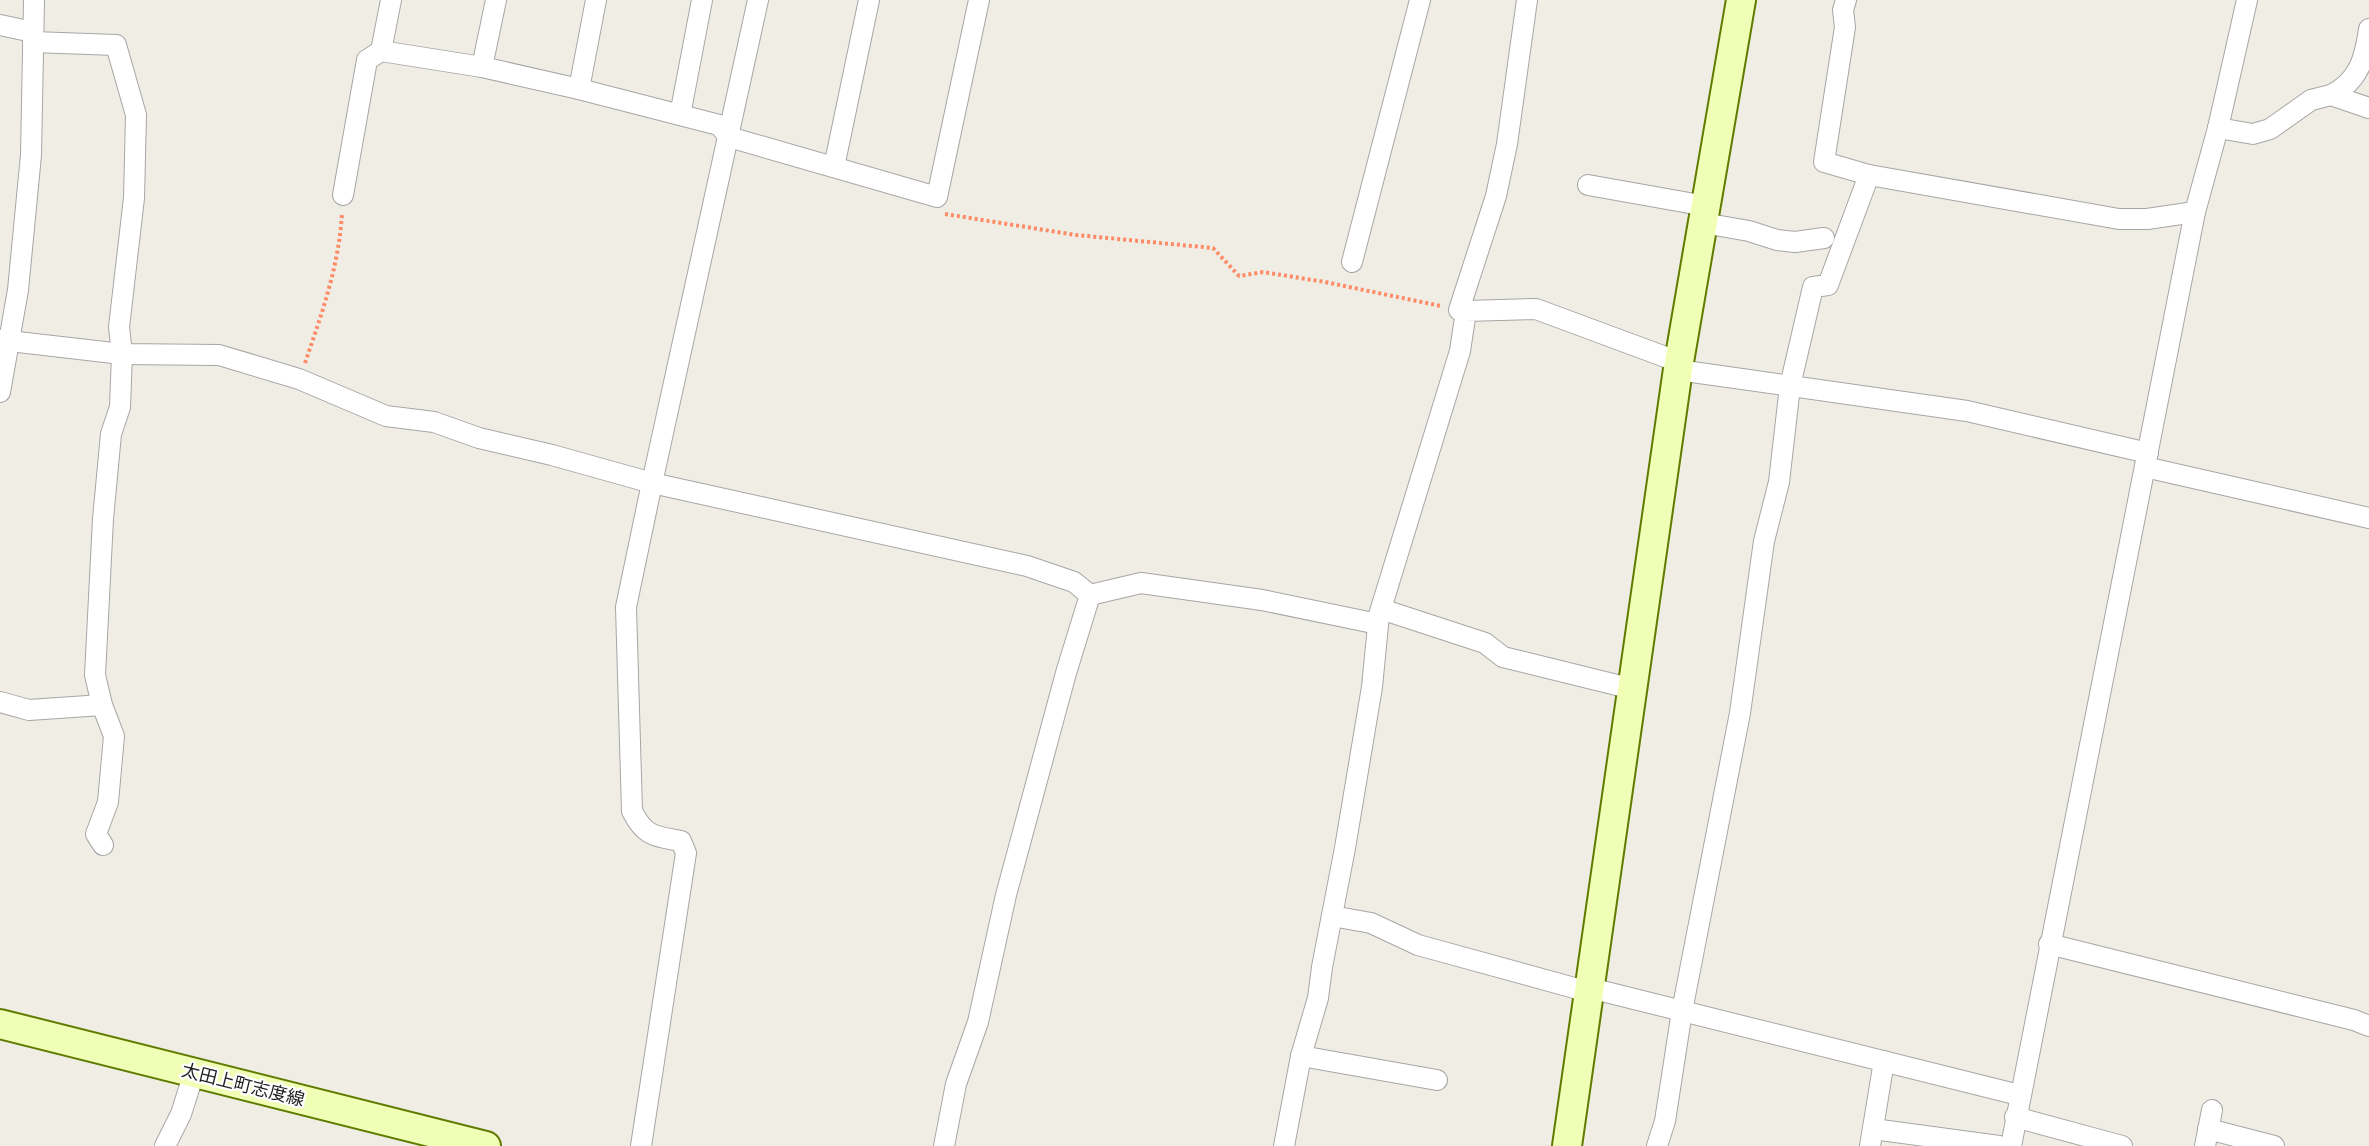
<svg xmlns="http://www.w3.org/2000/svg" width="2369" height="1146" viewBox="0 0 2369 1146" font-family="'Asap Condensed','Noto Sans JP',sans-serif">
<style>
.lines{fill:none;stroke-linecap:round;stroke-linejoin:round}
.street-casing{stroke:#a6a6a6;stroke-width:22}
.secondary-casing{stroke:#5f7c00;stroke-width:32}
.path{stroke:#ff8a67;stroke-width:4;stroke-dasharray:3 3;stroke-linecap:butt}
.street{stroke:#fff;stroke-width:20}
.secondary{stroke:#f1feb5;stroke-width:28}
.labels{text-anchor:middle;stroke-width:4.5;stroke-linejoin:round;paint-order:stroke}
.street-label{font-size:18px;fill:#1f1f1f;stroke:#fff}
</style>
<rect width="100%" height="100%" fill="#f0eee4"/>
<g class="lines">
<defs>
<g id="street">
<path d="M391 0 381 51 482 67 579 89 719 125 729 137 937 197 979 0"/>
<path d="M1846 0 1843 10 1845 27 1824 162 1869 175 2119 219H2147L2195 212"/>
<path d="M0 25 33 32"/>
<path d="M33 42 116 45 136 115 134 198 119 327 122 354 120 407 111 434 103 519 95 675 102 705 114 736 108 802 96 834 103 845"/>
<path d="M482 67 496 0"/>
<path d="M579 89 596 0"/>
<path d="M2331 95C2359 81 2365 58 2369 29"/>
<path d="M680 115 702 0"/>
<path d="M2218 128 2253 134 2270 129 2311 100 2331 95 2369 108"/>
<path d="M834 167 869 0"/>
<path d="M1588 185 1706 206"/>
<path d="M343 195 367 60 381 51"/>
<path d="M1703 223 1749 231 1777 240 1795 242 1824 238"/>
<path d="M1352 262 1420 0"/>
<path d="M1459 310 1496 196 1507 144 1527 0"/>
<path d="M0 340 122 354 219 355 299 379 386 416 434 422 479 438 552 455 652 483 758 0"/>
<path d="M1678 370 1967 411 2148 453"/>
<path d="M0 392 18 290 31 155 34 0"/>
<path d="M2145 467 2369 518"/>
<path d="M1381 609 1485 643 1503 657 1633 689"/>
<path d="M0 702 29 710 102 705"/>
<path d="M1332 916 1371 923 1418 945 1589 992"/>
<path d="M2049 944 2354 1020 2369 1026"/>
<path d="M1590 988 2019 1095"/>
<path d="M1301 1056 1437 1080"/>
<path d="M2015 1117 2122 1146"/>
<path d="M1873 1129 1999 1146"/>
<path d="M2208 1129 2274 1146"/>
<path d="M165 1146 181 1114 194 1073"/>
<path d="M641 1146 686 853 681 841C655 836 645 837 632 811L626 607 652 483 1027 566 1074 582 1090 595 1141 583 1262 600 1378 624"/>
<path d="M944 1146 956 1084 978 1022 1006 895 1066 673 1090 595"/>
<path d="M1284 1146 1301 1056 1318 998 1322 967 1345 848 1372 687 1379 615 1460 351 1466 311 1536 309 1679 362"/>
<path d="M1657 1146 1665 1121 1682 1011 1740 713 1764 541 1779 482 1790 386 1813 287 1828 285 1869 175"/>
<path d="M1870 1146 1884 1061"/>
<path d="M2011 1146 2195 212 2218 128 2247 0"/>
<path d="M2205 1146 2212 1110"/>
</g>
<g id="secondary">
<path d="M0 1024 486 1146"/>
<path d="M1567 1146 1679 362 1741 0"/>
</g>
</defs>
<use href="#street" class="street-casing"/>
<use href="#secondary" class="secondary-casing"/>
<g class="path">
<path d="M945 214 1076 235 1213 248 1239 276 1263 272 1325 282 1441 306"/>
<path d="M305 363C322 313 339 266 342 213"/>
</g>
<use href="#street" class="street"/>
<use href="#secondary" class="secondary"/>
</g>
<g class="labels">
<g class="street-label">
<text transform="translate(243 1085) rotate(14)" y="6">太田上町志度線</text>
</g>
</g>
</svg>
